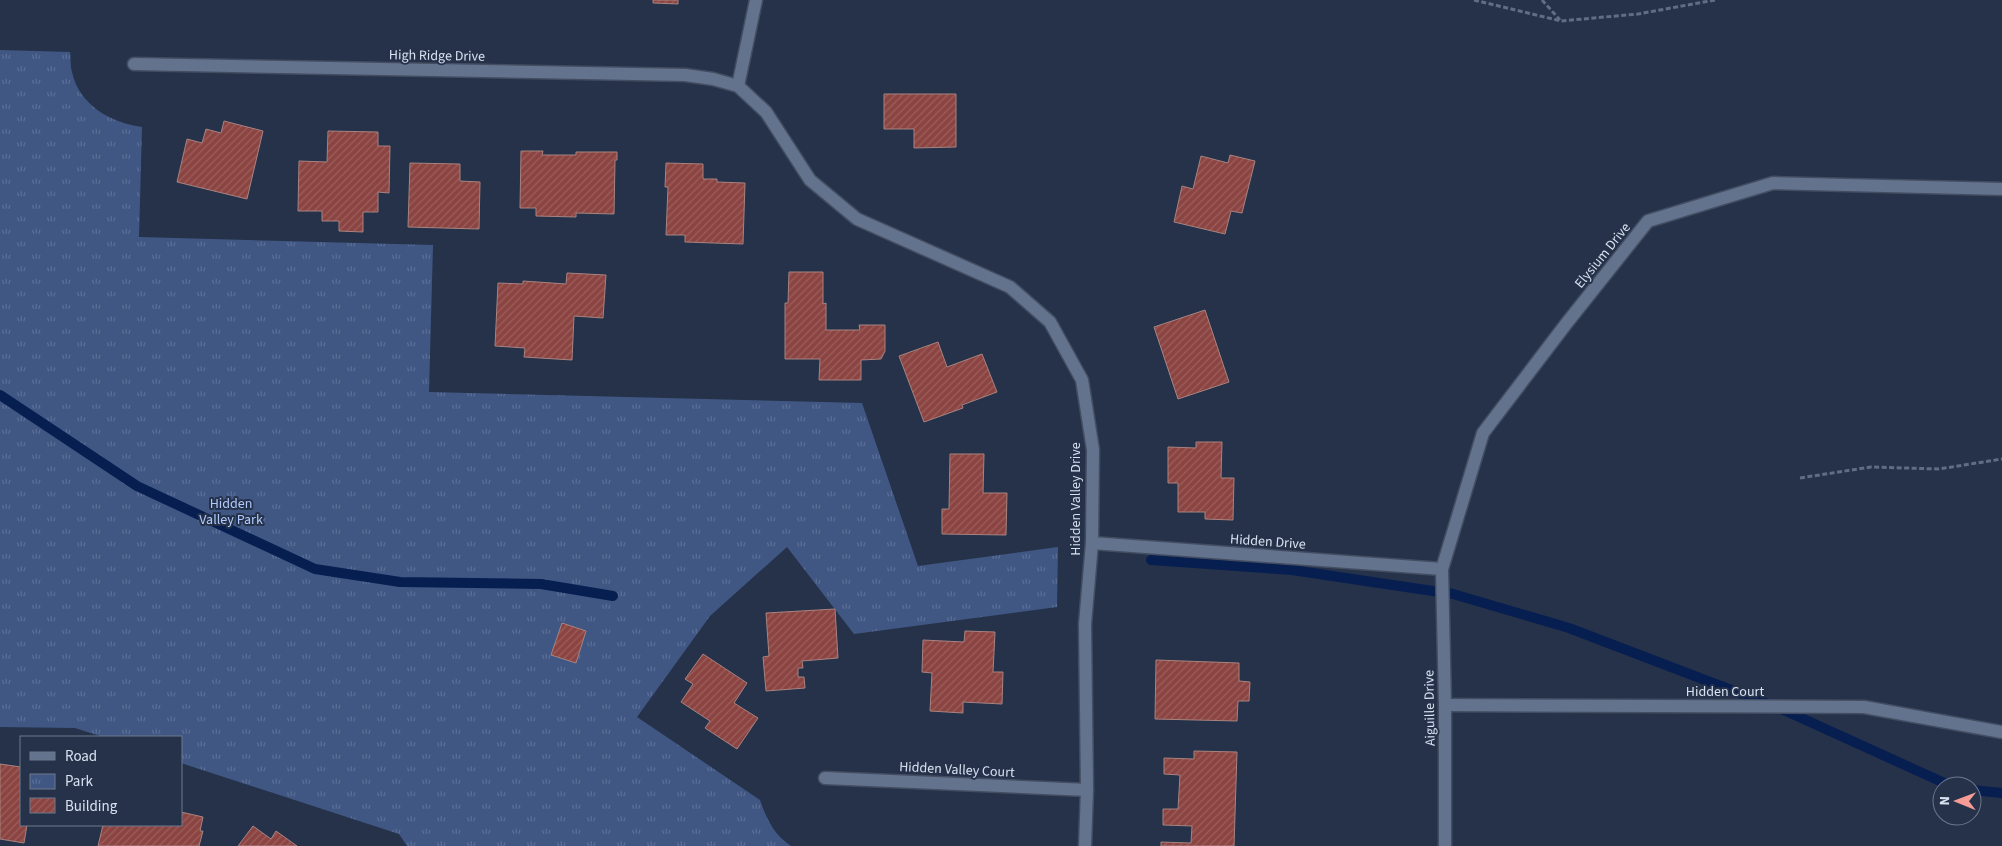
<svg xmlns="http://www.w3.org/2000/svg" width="2002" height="846" viewBox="0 0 2002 846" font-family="'Source Sans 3',sans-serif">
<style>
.park{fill:url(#park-tufts)}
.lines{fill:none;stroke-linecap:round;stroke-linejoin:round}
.stream{stroke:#071e51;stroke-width:10}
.building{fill:url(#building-hatch);stroke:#a88380}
.minor-casing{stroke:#434d61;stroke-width:15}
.path{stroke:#616d82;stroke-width:3;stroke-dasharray:5 2.5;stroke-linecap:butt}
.minor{stroke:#63728d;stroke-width:12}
.labels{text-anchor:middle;stroke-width:4;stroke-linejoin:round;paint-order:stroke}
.street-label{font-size:14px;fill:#d8e1f0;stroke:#25324a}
.park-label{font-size:14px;fill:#afcafc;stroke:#25324a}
</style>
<defs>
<pattern id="park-tufts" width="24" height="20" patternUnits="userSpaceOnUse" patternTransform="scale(1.25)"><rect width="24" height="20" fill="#405784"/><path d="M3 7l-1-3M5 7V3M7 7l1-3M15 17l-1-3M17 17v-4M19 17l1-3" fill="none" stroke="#5b6f96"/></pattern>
<pattern id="building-hatch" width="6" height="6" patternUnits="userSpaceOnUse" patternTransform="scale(1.25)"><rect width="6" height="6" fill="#8b4441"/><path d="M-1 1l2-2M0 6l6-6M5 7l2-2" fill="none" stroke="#9b5f5d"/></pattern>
</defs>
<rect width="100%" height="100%" fill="#25324a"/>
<path class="park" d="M0 50 70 52C71 58 70 65 72 72 79 105 111 123 142 127L139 237 433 245 429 392 862 403 918 566 1058 547 1057 607 854 634 787 547 710 616 637 717 760 800C766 818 774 835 791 846H407L399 834 181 763V737H103L75 728 0 727Z"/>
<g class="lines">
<g class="stream">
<path d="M0 395 137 486 315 569 400 582 541 584 613 596"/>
<path d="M1151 560 1292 570 1453 594 1569 628 1786 711 1951 786"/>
<path d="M1972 790 2002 793"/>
</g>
</g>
<g class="building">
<path d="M653 0H678V4L653 3Z"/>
<path d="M884 94H956V147L914 148V129H884Z"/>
<path d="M224 121 263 131 247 199 177 182 187 139 202 143 206 129 221 133Z"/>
<path d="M328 131 378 132V146H390L389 193 378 192V212H363V232L339 231V221H322V211H298L299 161 327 162Z"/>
<path d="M521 151H543L542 155H576V152H617V160H615L614 214 576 213V217L536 216V208H520Z"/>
<path d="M1230 155 1255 161 1242 213 1231 211 1225 234 1174 222 1182 186 1193 189 1201 156 1228 163Z"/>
<path d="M410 163 460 164V181L480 182 479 229 408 227Z"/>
<path d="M666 163 703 164V179H717V182L745 183 743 244 685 242V235H666L668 187H665Z"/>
<path d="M789 272H823V304L826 303V330H860L859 325H885V351L881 359 861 360V380H819L820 359H785V303H788Z"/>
<path d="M567 273 606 275 603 318 574 316 572 360 524 357 525 348 495 346 498 283 523 284V281L566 284Z"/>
<path d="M1205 310 1229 382 1178 399 1154 327Z"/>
<path d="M938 342 947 367 982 354 997 392 962 405 963 408 924 422 899 356Z"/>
<path d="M1196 442H1222L1221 478H1234L1233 520 1205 519V512H1178V483H1168V447L1196 448Z"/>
<path d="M950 454H984L983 493H1007L1006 535 942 534V509H949Z"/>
<path d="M835 609 838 658 802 661 803 668H798V677H804L805 688 766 691 763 657 769 656 766 613Z"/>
<path d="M562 623 586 631 576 663 551 655Z"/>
<path d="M965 631 995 632 993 672H1003L1002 704 963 702V713L930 711 932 673 922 672 923 640 964 642Z"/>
<path d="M703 654 747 683 734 703 758 718 737 749 705 728 710 721 681 702 693 684 685 679Z"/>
<path d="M1156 660 1239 663V681L1250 682 1249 701H1238L1237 721 1155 719Z"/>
<path d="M1194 751 1237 752 1234 846H1161V842L1191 843 1192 826 1163 825V809H1178L1180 775 1164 774V758L1194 759Z"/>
<path d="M0 764 21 767V825H27L24 843 0 839Z"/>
<path d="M181 812 203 817 200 831H203L199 846H98L103 825H181Z"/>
<path d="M253 826 271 839 276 831 297 846H238Z"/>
</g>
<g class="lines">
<defs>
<g id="minor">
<path d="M134 64 685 75 713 79 738 86 766 112 810 180 857 219 1010 287 1050 322 1082 380 1093 450 1092 543 1085 624 1087 790 1085 846"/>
<path d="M738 86 756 0"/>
<path d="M1092 543 1442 569"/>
<path d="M1445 705 1864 707 2002 732"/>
<path d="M825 778 1087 790"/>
<path d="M1445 846V705L1442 569 1483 433 1566 324 1648 221 1773 183 2002 189"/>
</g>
</defs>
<use href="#minor" class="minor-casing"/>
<g class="path">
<path d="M1474 0 1561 21 1638 14 1715 0"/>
<path d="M1542 0 1560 20"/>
<path d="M1800 478 1871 467 1939 469 2002 459"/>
</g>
<use href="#minor" class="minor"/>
</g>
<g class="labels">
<g class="street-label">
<text transform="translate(437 55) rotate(1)" y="5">High Ridge Drive</text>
<text transform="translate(1602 255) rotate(-51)" y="5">Elysium Drive</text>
<text transform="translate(1075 499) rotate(-90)" y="5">Hidden Valley Drive</text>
<text transform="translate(1268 541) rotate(4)" y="5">Hidden Drive</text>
<text x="1725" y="696">Hidden Court</text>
<text transform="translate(1429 708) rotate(-91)" y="5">Aiguille Drive</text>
<text transform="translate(957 769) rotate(3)" y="5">Hidden Valley Court</text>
</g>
<g class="park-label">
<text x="231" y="508">Hidden<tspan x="231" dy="16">Valley Park</tspan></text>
</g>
</g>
<rect x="20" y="736" width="162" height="90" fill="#25324a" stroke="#6d788c"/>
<rect x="30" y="752" width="25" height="8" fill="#63728d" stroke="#6d788c"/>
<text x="65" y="761" font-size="15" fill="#d8e1f0">Road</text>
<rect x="30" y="774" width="25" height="15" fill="url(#park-tufts)" stroke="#6d788c"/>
<text x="65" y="786" font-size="15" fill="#d8e1f0">Park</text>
<rect x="30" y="798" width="25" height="15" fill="url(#building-hatch)" stroke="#6d788c"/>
<text x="65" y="811" font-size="15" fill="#d8e1f0">Building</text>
<g transform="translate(1957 801) rotate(271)"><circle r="24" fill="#25324a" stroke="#6d788c"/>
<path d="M0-4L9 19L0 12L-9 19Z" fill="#f59c96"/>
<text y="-8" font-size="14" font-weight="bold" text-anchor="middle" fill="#d8e1f0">N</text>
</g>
</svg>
